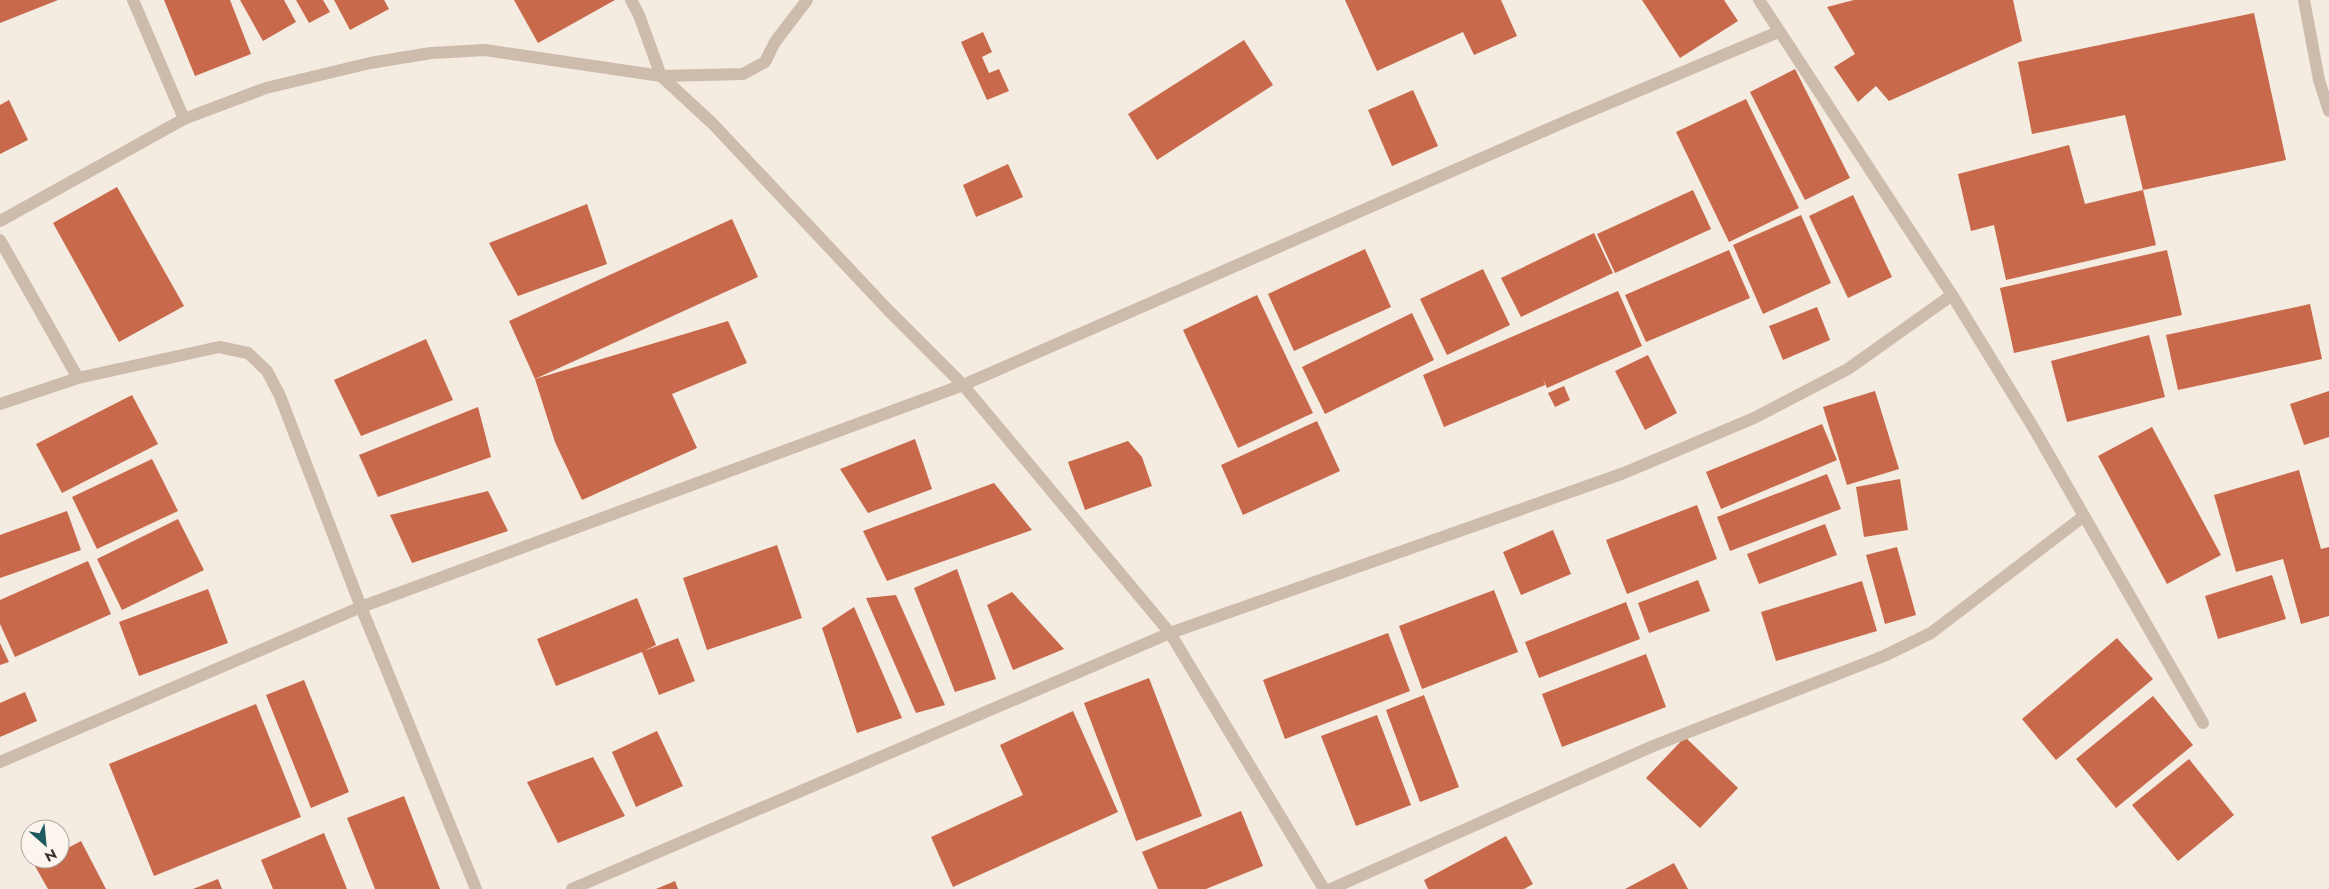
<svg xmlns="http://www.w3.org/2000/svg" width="2329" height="889" viewBox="0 0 2329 889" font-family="Jost,sans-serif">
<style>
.building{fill:#c8694b}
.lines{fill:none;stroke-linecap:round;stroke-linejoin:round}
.minor{stroke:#cdbbac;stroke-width:12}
</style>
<rect width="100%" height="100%" fill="#f4ebe1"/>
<g class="building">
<path d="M0 0H58L0 23Z"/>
<path d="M164 0H230L251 54 195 76Z"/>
<path d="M240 0H284L296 22 263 41Z"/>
<path d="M296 0H323L330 12 309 23Z"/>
<path d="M334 0H384L389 9 350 30Z"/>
<path d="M514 0H615L538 43Z"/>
<path d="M1345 0H1501L1517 36 1474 55 1463 32 1377 71Z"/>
<path d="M1642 0H1724L1738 21 1680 58Z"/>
<path d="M1854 0H2013L2022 41 1889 101 1876 86 1858 102 1834 67 1855 54 1827 7Z"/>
<path d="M2254 13 2286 160 2143 190 2125 115 2032 134 2018 62Z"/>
<path d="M983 32 992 52 982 57 989 73 999 69 1009 91 987 100 961 42Z"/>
<path d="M1244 40 1273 85 1157 160 1128 114Z"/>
<path d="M1795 69 1850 178 1805 200 1750 92Z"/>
<path d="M1413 90 1438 146 1392 166 1368 110Z"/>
<path d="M1746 99 1799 208 1729 242 1676 132Z"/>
<path d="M9 100 28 140 0 154V105Z"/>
<path d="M2069 145 2085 204 2143 190 2156 245 2006 280 1994 225 1971 231 1958 174Z"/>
<path d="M1008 164 1023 197 976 217 963 185Z"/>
<path d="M117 187 184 306 119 342 53 223Z"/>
<path d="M1693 190 1711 229 1615 273 1597 234Z"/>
<path d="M1853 195 1892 277 1848 298 1809 216Z"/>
<path d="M587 204 607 264 518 296 489 243Z"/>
<path d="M1801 215 1831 283 1763 314 1733 245Z"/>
<path d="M732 219 758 277 535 379 509 321Z"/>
<path d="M1594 233 1613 273 1521 317 1501 278Z"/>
<path d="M1365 249 1391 307 1294 351 1268 294Z"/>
<path d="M1729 250 1750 298 1646 342 1625 295Z"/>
<path d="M2167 250 2182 315 2014 353 2000 288Z"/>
<path d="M1483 269 1510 325 1447 355 1420 299Z"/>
<path d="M1618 291 1642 346 1547 388 1543 379 1545 385 1444 427 1423 375Z"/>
<path d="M1257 295 1313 413 1238 448 1183 330Z"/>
<path d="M2310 304 2322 359 2178 390 2166 335Z"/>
<path d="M1817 307 1830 340 1783 360 1769 326Z"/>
<path d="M1412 313 1434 360 1325 414 1302 367Z"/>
<path d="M728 321 747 363 672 394 697 448 582 500 555 442 535 379Z"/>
<path d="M2149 335 2165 397 2067 422 2051 361Z"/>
<path d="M426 339 453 400 361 436 334 380Z"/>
<path d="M1648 355 1677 413 1645 430 1615 371Z"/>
<path d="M1564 386 1570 400 1555 407 1548 393Z"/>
<path d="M1875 391 1899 469 1847 485 1823 407Z"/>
<path d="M2329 391V437L2304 445 2290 404Z"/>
<path d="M132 395 158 444 62 493 36 444Z"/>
<path d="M478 407 491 457 378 497 359 455Z"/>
<path d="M1317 421 1340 471 1243 515 1221 465Z"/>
<path d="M1822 424 1837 460 1721 509 1706 472Z"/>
<path d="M2152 427 2221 555 2167 584 2098 456Z"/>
<path d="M915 439 932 489 868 513 840 469Z"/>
<path d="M1128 441 1142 457 1152 486 1085 510 1068 462Z"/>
<path d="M152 459 178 511 97 549 72 497Z"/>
<path d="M2299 470 2321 549 2329 547V616L2301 624 2283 559 2236 572 2214 495Z"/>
<path d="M1827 474 1841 509 1730 551 1717 517Z"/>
<path d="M1900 479 1908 530 1864 537 1856 487Z"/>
<path d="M994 483 1032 530 887 581 863 531Z"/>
<path d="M488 491 508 531 412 563 390 515Z"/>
<path d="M1697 505 1717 559 1627 594 1606 540Z"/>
<path d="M67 511 81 550 0 578V535Z"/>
<path d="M178 519 204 570 122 610 97 559Z"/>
<path d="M1825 524 1837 555 1759 584 1747 554Z"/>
<path d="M1553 530 1571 574 1521 595 1503 552Z"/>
<path d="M777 545 802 618 707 650 683 578Z"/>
<path d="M1897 547 1916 615 1885 624 1866 555Z"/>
<path d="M88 561 111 614 15 657 0 624V600Z"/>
<path d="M957 569 996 679 955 692 914 588Z"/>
<path d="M2272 575 2286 619 2218 639 2205 596Z"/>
<path d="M1698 580 1710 611 1649 633 1638 603Z"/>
<path d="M1862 581 1877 631 1776 661 1761 612Z"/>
<path d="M208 589 228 643 139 676 119 622Z"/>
<path d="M1494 590 1518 652 1422 689 1399 626Z"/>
<path d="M1012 592 1064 649 1013 670 987 605Z"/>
<path d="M896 595 945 705 916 713 866 598Z"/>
<path d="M637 598 656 645 644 651 678 638 695 681 659 695 642 652 556 686 537 639Z"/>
<path d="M1626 602 1640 639 1539 678 1525 642Z"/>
<path d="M854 607 902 718 857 733 822 628Z"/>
<path d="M1388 633 1410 691 1285 739 1263 680Z"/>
<path d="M2117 638 2153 679 2056 760 2022 719Z"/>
<path d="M0 643 9 662 0 665Z"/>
<path d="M1646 654 1666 707 1562 747 1542 694Z"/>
<path d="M1149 678 1202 816 1136 841 1084 703Z"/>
<path d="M304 680 349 792 311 808 266 695Z"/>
<path d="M25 692 37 721 0 737V703Z"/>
<path d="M1424 695 1459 787 1420 802 1386 710Z"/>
<path d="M2153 696 2193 745 2116 808 2076 759Z"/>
<path d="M256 704 301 817 154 876 109 764Z"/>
<path d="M1073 711 1118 812 953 887 931 837 1023 795 1000 745Z"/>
<path d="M1377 715 1411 805 1356 826 1321 736Z"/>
<path d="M657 731 683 786 636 807 612 752Z"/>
<path d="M1685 737 1738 788 1700 828 1646 778Z"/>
<path d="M593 757 625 816 558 843 527 782Z"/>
<path d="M2189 759 2234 815 2178 861 2132 805Z"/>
<path d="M404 796 440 889H375L347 818Z"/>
<path d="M1241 811 1263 866 1206 889H1158L1142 852Z"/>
<path d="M324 833 347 889H273L261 860Z"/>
<path d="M1506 836 1533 884 1524 889H1428L1424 880Z"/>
<path d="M81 841 106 889H48L35 866 47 859H60V852Z"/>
<path d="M1674 863 1688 889H1625Z"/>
<path d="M218 879 222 889H193Z"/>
<path d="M675 881 678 889H656Z"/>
</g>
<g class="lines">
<g class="minor">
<path d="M133 0 184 119"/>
<path d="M631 0 639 15 661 76 713 124 889 311 963 385 1170 633 1324 889"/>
<path d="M1759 0 1952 295 2033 427 2203 723"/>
<path d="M2304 0 2319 80 2329 111"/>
<path d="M0 221 184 119 266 88 370 63 431 53 485 50 661 76 743 74 765 62 775 42 807 0"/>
<path d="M0 240 78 378"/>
<path d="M0 404 78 378 219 347 248 353 267 371 280 396 361 607 476 889"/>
<path d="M0 762 361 607 963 385 1562 123 1778 32"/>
<path d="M572 889 1170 633 1624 473 1754 418 1848 369 1952 295"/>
<path d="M1331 889 1653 746 1884 656 1931 633 2084 516"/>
</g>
</g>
<g transform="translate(45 844) rotate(153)"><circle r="24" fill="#fbf5ee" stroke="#aea6a0"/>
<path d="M0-4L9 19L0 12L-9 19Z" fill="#1f5a5e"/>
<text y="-8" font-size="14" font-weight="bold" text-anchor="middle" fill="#3b302b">N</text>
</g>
</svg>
